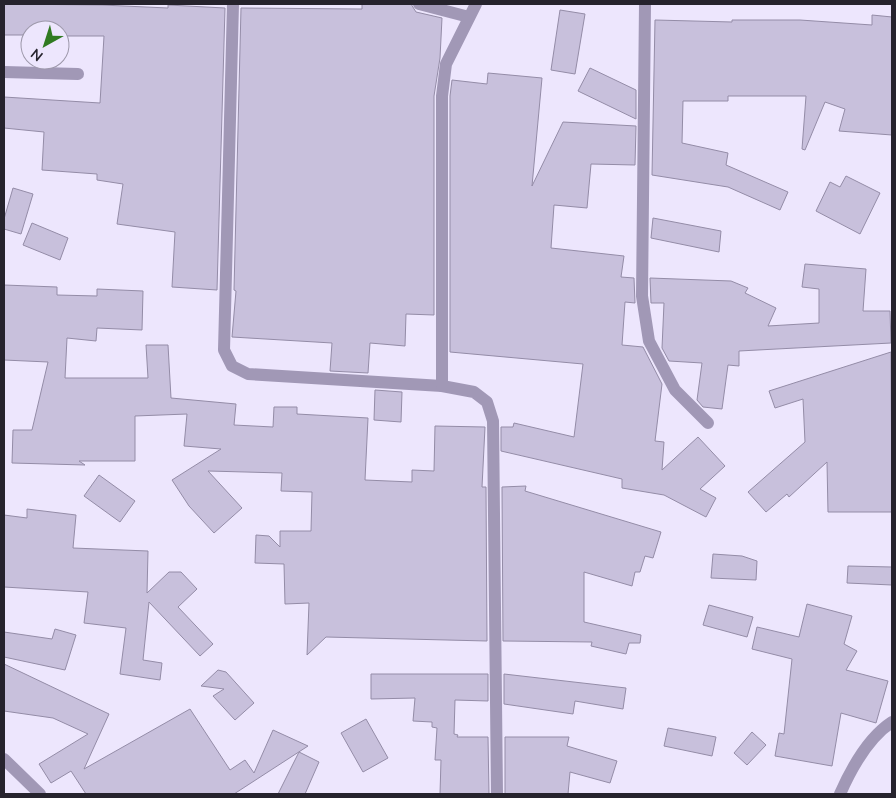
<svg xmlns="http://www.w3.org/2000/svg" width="896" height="798" viewBox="0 0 896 798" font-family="Mulish,sans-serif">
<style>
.building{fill:#c8c0dc;stroke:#948ca7}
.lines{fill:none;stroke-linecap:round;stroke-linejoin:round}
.street{stroke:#a198b6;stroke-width:12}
</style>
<rect width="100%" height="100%" fill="#ede6fd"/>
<g class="building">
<path d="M4 4 102 5 168 8V5L225 8 217 290 172 287 175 232 117 224 123 184 97 180V174L42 170 44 132 4 128V97L100 103 104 36H60V30H30V35H4Z"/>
<path d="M362 4H411L416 12 442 18 440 58 434 96V315L406 314 405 346 370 343 368 373 330 371 332 343 232 337 236 291 234 290 241 8 362 9Z"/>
<path d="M560 10 585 14 575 74 551 70Z"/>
<path d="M872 15 892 17V135L839 131 845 109 825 102 805 150 802 149 806 96H728V101H683L682 143 728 153 726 165 788 192 780 210 728 187 652 175 655 20 732 22V20H800L872 25Z"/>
<path d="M590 68 636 90V119L578 91Z"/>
<path d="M488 73 542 78 532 186 563 122 636 126 635 165 591 164 587 208 554 205 551 248 624 256 621 277 634 278 635 303 625 302 622 345 643 347 662 384 655 441 664 442 662 470 698 437 725 466 700 489 716 498 706 517 664 495 622 488V479L501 451V427H513L514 423 574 437 583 364 450 352V96L452 80 487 84Z"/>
<path d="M846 176 880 193 860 234 816 211 830 182 840 187Z"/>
<path d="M13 188 33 194 21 234 4 229V219Z"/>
<path d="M653 218 721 231 719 252 651 238Z"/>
<path d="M32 223 68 238 60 260 23 245Z"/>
<path d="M805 264 866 269 863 311H890L891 343 739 351V366L728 365 722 409 703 407 697 400 702 363 669 361 662 348 664 303H651L650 278 731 281 748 288 745 293 776 308 768 326 819 323V289L802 287Z"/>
<path d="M4 285 57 287V295L97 296V289L143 291 142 330 97 328 96 341 67 338 65 378H148L146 345H168L171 398 236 404 234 425 273 427 274 407H297V414L368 418 365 480 412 482V470L434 471 435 426 485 427 482 487H486L487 641 326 637 307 655 309 603 285 604 284 564 255 563 256 535 269 536 280 547V531H311L312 492 281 491 282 473 208 471 242 508 214 533 189 506 172 480 221 449 184 446 187 414 135 416V461H79L85 465 12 463 13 430H32L48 362 4 360Z"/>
<path d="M891 352 892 512H828L827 462 789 497 787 494 766 512 748 492 805 442 803 399 775 408 769 391Z"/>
<path d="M375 390 402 392 401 422 374 420Z"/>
<path d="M99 475 135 501 120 522 84 496Z"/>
<path d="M526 486 525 491 661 532 653 558 645 556 640 572H635L632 586 584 572V622L641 635 640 643H629L626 654 591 646 592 642 503 641 502 487Z"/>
<path d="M27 509 76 515 73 548 148 551 147 593 169 572H181L197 589 178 607 213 644 200 656 149 602 143 660 162 663 160 680 120 674 126 628 84 623 88 592 4 587V515L27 518Z"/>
<path d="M713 554 742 556 757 561 756 580 711 578Z"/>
<path d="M848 566 892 567V585L847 583Z"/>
<path d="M807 604 852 616 844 644 857 651 846 670 888 681 876 723 841 713 832 766 775 756 779 733 784 734 792 659 752 649 757 627 799 637Z"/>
<path d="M709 605 753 617 747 637 703 625Z"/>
<path d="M55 629 76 635 65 670 4 657V632L52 639Z"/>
<path d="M4 664 109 714 84 769 190 709 230 770 245 760 254 773 273 730 308 746 234 794H86L71 771 51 783 39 764 88 734 53 718 4 711Z"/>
<path d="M218 670 226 672 254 703 235 720 213 696 224 689 201 686Z"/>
<path d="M371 674H488V701L455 700 454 734 458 735 457 737H488L489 794H440L441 760H435L437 728 432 727V722L413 721 415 698 371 699Z"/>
<path d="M504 674 626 688 623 709 575 701 573 714 504 704Z"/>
<path d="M366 719 388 758 363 772 341 733Z"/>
<path d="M668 728 716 737 712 756 664 746Z"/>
<path d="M752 732 766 745 747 765 734 753Z"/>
<path d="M505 737H569L567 746 617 761 610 783 570 772 568 794H505Z"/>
<path d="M299 752 319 762 305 794H278Z"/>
</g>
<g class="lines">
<g class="street">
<path d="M233 4 224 350 232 366 248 374 442 386 474 392 487 402 493 421 497 794"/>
<path d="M419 4 469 17"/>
<path d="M645 4 642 296 649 341 675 390 708 423"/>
<path d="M4 72 78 74"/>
<path d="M442 386V96L446 64 476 4"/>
<path d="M4 759 40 794"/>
<path d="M840 794C851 769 869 737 892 722"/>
</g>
</g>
<rect width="896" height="798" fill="none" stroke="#26232d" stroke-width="10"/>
<g transform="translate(45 45) rotate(219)"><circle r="24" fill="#ede6fd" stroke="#9d98aa"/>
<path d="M0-4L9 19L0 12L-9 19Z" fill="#307a21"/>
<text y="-8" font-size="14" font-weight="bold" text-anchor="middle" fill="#26232d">N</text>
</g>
</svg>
